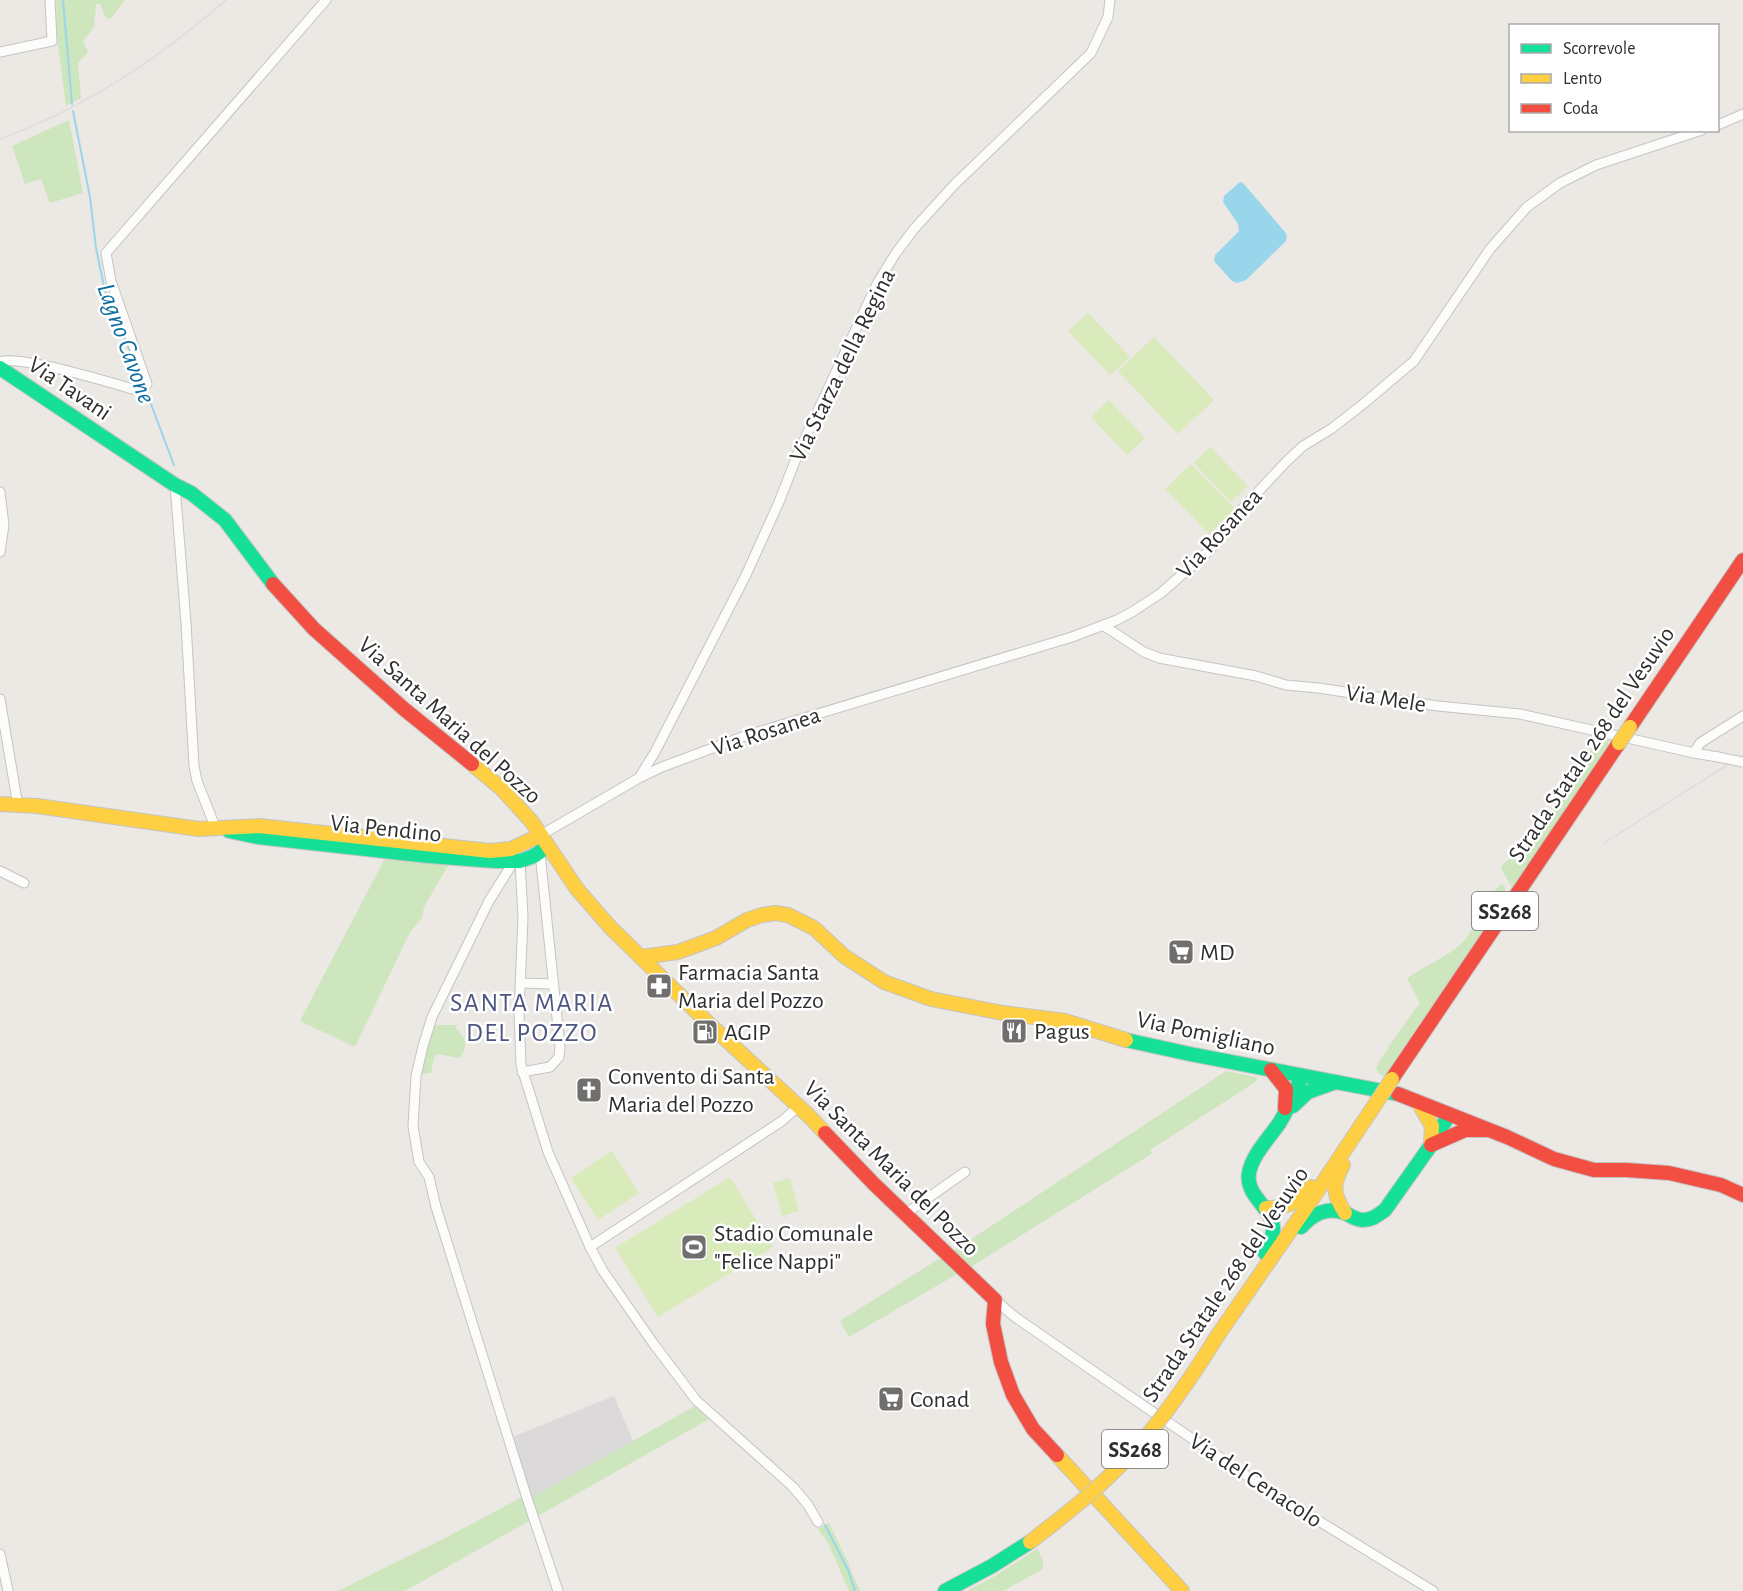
<svg xmlns="http://www.w3.org/2000/svg" width="1743" height="1591" viewBox="0 0 1743 1591" font-family="'Alegreya Sans',sans-serif">
<style>
.industrial{fill:#dcd9db}
.green{fill:#cee6be}
.pitch{fill:#d9eabb}
.water{fill:#99d6ec}
.lines{fill:none;stroke-linecap:round;stroke-linejoin:round}
.stream{stroke:#99d6ec;stroke-width:2}
.street-casing{stroke:#c5c4c5;stroke-width:11}
.fast-casing{stroke:#c5c4c5;stroke-width:16}
.slow-casing{stroke:#c5c4c5;stroke-width:16}
.jam-casing{stroke:#c5c4c5;stroke-width:16}
.street{stroke:#fcfcfb;stroke-width:9}
.fast{stroke:#16e098;stroke-width:14}
.slow{stroke:#ffcf43;stroke-width:14}
.jam{stroke:#f24e42;stroke-width:14}
.rail{stroke:#dfdfe1;stroke-width:2}
.street-bridge-casing{stroke:#c5c4c5;stroke-width:11;stroke-linecap:butt}
.slow-bridge-casing{stroke:#c6c5c4;stroke-width:16;stroke-linecap:butt}
.street-bridge{stroke:#fcfcfb;stroke-width:9}
.slow-bridge{stroke:#ffcf43;stroke-width:14}
.labels{text-anchor:middle;stroke-width:5;stroke-linejoin:round;paint-order:stroke}
.shield{fill:#fff;stroke:#6d6d6d;stroke-width:1.5}
.shield-label{font-size:22px;font-weight:bold;fill:#2e2e2e}
.street-label{font-size:24px;fill:#2e2e2e;stroke:#fff}
.poi-label{font-size:24px;fill:#2e2e2e;stroke:#fff;text-anchor:start}
.water-label{font-size:26px;font-style:italic;fill:#0d6fa3;stroke:#fff}
.neighbourhood-label{font-size:26px;letter-spacing:1.5px;fill:#4d5680;stroke:#fff}
</style>
<rect width="100%" height="100%" fill="#ece8e4"/>
<path class="industrial" d="M614 1396 633 1441 531 1498 512 1437Z"/>
<g class="green">
<path d="M56 0H125L112 17 109 19 105 16 100 4H96L94 27 83 41 88 52 78 63 81 98 66 106 57 37Z"/>
<path d="M69 120 83 193 50 203 41 179 25 184 12 146Z"/>
<path d="M1594 733 1613 736 1608 743V746L1512 888 1501 868 1502 865 1513 856 1520 857 1593 747V742L1591 735Z"/>
<path d="M385 858 449 864 424 907 422 918 410 932 355 1047 300 1021Z"/>
<path d="M1500 885H1504L1507 896 1384 1077 1377 1071 1376 1067 1397 1034 1420 1003 1407 978C1422 968 1447 956 1460 945 1477 930 1482 902 1500 885Z"/>
<path d="M432 1025H457L456 1029C465 1037 470 1047 459 1058L437 1054 434 1058 431 1073 420 1074Z"/>
<path d="M1226 1071 1257 1077V1081L1150 1150 1153 1153 971 1267 953 1251Z"/>
<path d="M942 1257 959 1273 849 1337 840 1321Z"/>
<path d="M695 1406 709 1419 536 1517 531 1498Z"/>
<path d="M524 1496 531 1520 405 1591H338L445 1538Z"/>
<path d="M829 1523 846 1558 860 1591H849L828 1543 818 1529Z"/>
<path d="M1037 1549 1043 1560V1569L1003 1591H967L995 1576Z"/>
</g>
<g class="pitch">
<path d="M1088 313 1130 357 1110 375 1068 331Z"/>
<path d="M1154 337 1214 400 1178 434 1118 371Z"/>
<path d="M1109 400 1145 438 1127 455 1091 417Z"/>
<path d="M1210 447 1248 486 1231 502 1194 463Z"/>
<path d="M1191 464 1235 509 1209 534 1165 489Z"/>
<path d="M612 1151 639 1193 598 1220 571 1178Z"/>
<path d="M730 1177 773 1247 658 1317 615 1248Z"/>
<path d="M790 1178 799 1211 782 1216 773 1183Z"/>
</g>
<path class="water" d="M1240 182 1243 183 1285 232 1287 236 1286 241 1246 280 1237 283 1232 281 1214 261 1215 255 1239 231 1238 224 1223 202 1224 196Z"/>
<g class="lines">
<g class="stream">
<path d="M63 0 72 104"/>
<path d="M73 111 90 197 96 248 105 291 138 371"/>
<path d="M146 391 174 465"/>
<path d="M825 1525 848 1570 855 1591"/>
</g>
<defs>
<g id="street">
<path d="M0 52 52 41 50 0"/>
<path d="M1718 125 1743 114"/>
<path d="M0 362C17 354 116 384 139 391L147 384 111 281 106 253 326 0"/>
<path d="M175 485 186 623 194 766 197 781 216 829"/>
<path d="M0 492 4 525 0 552"/>
<path d="M1104 626 1144 652 1159 658 1256 676 1286 685 1318 688 1438 706 1520 714 1694 753 1718 757"/>
<path d="M0 699 18 806"/>
<path d="M1694 753 1700 743 1743 716"/>
<path d="M639 778 655 752 746 575 779 502 799 451 878 282 896 253 914 229 954 185 1091 53 1108 17 1110 0"/>
<path d="M541 835 639 778 662 767 745 736 1072 637 1117 620 1132 612 1161 593 1210 550 1242 509 1286 462 1303 446 1331 429 1362 405 1414 361 1490 249 1527 207 1560 183 1596 165 1702 130"/>
<path d="M514 861 489 901 462 956 432 1017 423 1046 416 1076 413 1126 419 1162 429 1177 436 1207 527 1498 558 1591"/>
<path d="M520 861 523 917 519 1013 521 1065 548 1152 590 1247 603 1271 653 1343 696 1400 793 1487 808 1505 818 1522"/>
<path d="M0 871 24 883"/>
<path d="M521 983 552 984"/>
<path d="M522 1072 550 1067 559 1057 560 1047 540 853"/>
<path d="M905 1214 965 1172"/>
<path d="M590 1247 782 1121 799 1106"/>
<path d="M995 1300 1015 1317 1141 1404 1265 1488 1433 1591"/>
<path d="M0 1554 8 1591"/>
</g>
<g id="fast">
<path d="M0 368 175 485 191 493 225 520 273 584"/>
<path d="M229 831 258 837 429 856 495 861H520L534 856 548 846"/>
<path d="M1126 1040 1190 1054 1398 1094"/>
<path d="M1293 1106 1308 1092 1336 1082"/>
<path d="M1301 1227C1313 1214 1327 1206 1345 1213 1351 1216 1356 1220 1363 1220 1372 1220 1378 1215 1385 1210L1431 1145 1449 1115"/>
<path d="M1265 1253C1269 1245 1274 1236 1273 1227 1271 1206 1245 1196 1249 1173 1252 1155 1270 1137 1280 1122 1289 1107 1295 1092 1302 1076"/>
<path d="M945 1591 992 1566 1030 1542"/>
</g>
<g id="slow">
<path d="M472 764 501 788 532 822 577 889 610 927 706 1021 809 1116 825 1133"/>
<path d="M0 804 37 806 199 829 259 826 490 851 511 849 541 835"/>
<path d="M641 957 678 952 716 938 747 920 762 915 775 913 788 915 814 928 844 956 884 982 931 999 1003 1013 1065 1021 1126 1040"/>
<path d="M1418 1102 1432 1126 1431 1144"/>
<path d="M1343 1165C1332 1185 1333 1194 1345 1213"/>
<path d="M1266 1208C1287 1208 1298 1202 1311 1187"/>
<path d="M1218 1335 1306 1208 1376 1103"/>
<path d="M1057 1455 1182 1591"/>
</g>
<g id="jam">
<path d="M273 584 314 629 404 709 472 764"/>
<path d="M1630 727 1743 560"/>
<path d="M1271 1070 1286 1089 1285 1108"/>
<path d="M1392 1079 1619 743"/>
<path d="M1398 1094 1507 1137 1554 1159 1594 1170H1626L1669 1173 1721 1185 1743 1195"/>
<path d="M825 1133 874 1184 995 1300 993 1324 1001 1362 1013 1395 1033 1429 1057 1455"/>
<path d="M1431 1145 1465 1130H1487"/>
</g>
</defs>
<use href="#street" class="street-casing"/>
<use href="#fast" class="fast-casing"/>
<use href="#slow" class="slow-casing"/>
<use href="#jam" class="jam-casing"/>
<use href="#street" class="street"/>
<use href="#fast" class="fast"/>
<use href="#slow" class="slow"/>
<use href="#jam" class="jam"/>
<g class="rail">
<path d="M0 139C83 109 160 58 226 0"/>
<path d="M1604 843 1743 755"/>
</g>
<defs>
<path id="street-bridge" d="M1718 757 1743 762"/>
<g id="slow-bridge">
<path d="M1619 743 1630 727"/>
<path d="M1376 1103 1392 1079"/>
<path d="M1030 1542C1065 1515 1101 1487 1131 1454 1164 1418 1192 1377 1218 1335"/>
</g>
</defs>
<use href="#street-bridge" class="street-bridge-casing"/>
<use href="#slow-bridge" class="slow-bridge-casing"/>
<use href="#street-bridge" class="street-bridge"/>
<use href="#slow-bridge" class="slow-bridge"/>
</g>
<defs>
<symbol id="supermarket-square" viewBox="-11 -11 22 22"><rect x="-9" y="-9" width="18" height="18" rx="4" fill="#706f6e" stroke="#fff"/><path d="M-6-5.5h2.5l.6 2H6L4.5 2H-2.5L-4.4-4H-6ZM-1.5 3.2a1.3 1.3 0 1 0 .1 0ZM3 3.2a1.3 1.3 0 1 0 .1 0Z" fill="#fff"/></symbol>
<symbol id="pharmacy-square" viewBox="-11 -11 22 22"><rect x="-9" y="-9" width="18" height="18" rx="4" fill="#706f6e" stroke="#fff"/><path d="M-2-6h4v4h4v4h-4v4h-4v-4h-4v-4h4Z" fill="#fff"/></symbol>
<symbol id="restaurant-square" viewBox="-11 -11 22 22"><rect x="-9" y="-9" width="18" height="18" rx="4" fill="#706f6e" stroke="#fff"/><path d="M-5-6h1v4h1v-4h1v4h1v-4h1v5L-1.5 .5V6h-2V.5L-5-1ZM5-6V6H3V1.5H1.5Q1.5-4 5-6Z" fill="#fff"/></symbol>
<symbol id="fuel-square" viewBox="-11 -11 22 22"><rect x="-9" y="-9" width="18" height="18" rx="4" fill="#706f6e" stroke="#fff"/><path d="M-5.5-6h7V0h2V4h1.3V-2.5L3-4.5l.8-.8L6-3V5H2.5V1h-1V6h-7ZM-4.2-4.7v3.2H.2V-4.7Z" fill="#fff"/></symbol>
<symbol id="church-square" viewBox="-11 -11 22 22"><rect x="-9" y="-9" width="18" height="18" rx="4" fill="#706f6e" stroke="#fff"/><path d="M-1.2-6h2.4v3.5h3.3v2.4h-3.3V6h-2.4V-.1h-3.3v-2.4h3.3Z" fill="#fff"/></symbol>
<symbol id="stadium-square" viewBox="-11 -11 22 22"><rect x="-9" y="-9" width="18" height="18" rx="4" fill="#706f6e" stroke="#fff"/><path d="M0-5a6.5 5 0 1 0 0 10a6.5 5 0 1 0 0-10ZM-3.5-1.8h7v3.6h-7Z" fill="#fff"/></symbol>
</defs>
<g fill-rule="evenodd">
<use href="#supermarket-square" x="1166" y="937" width="30" height="30"/>
<use href="#pharmacy-square" x="644" y="971" width="30" height="30"/>
<use href="#restaurant-square" x="999" y="1016" width="30" height="30"/>
<use href="#fuel-square" x="690" y="1017" width="30" height="30"/>
<use href="#church-square" x="574" y="1075" width="30" height="30"/>
<use href="#stadium-square" x="679" y="1232" width="30" height="30"/>
<use href="#supermarket-square" x="876" y="1384" width="30" height="30"/>
</g>
<g class="labels">
<g class="shield">
<rect x="1472" y="892" width="66" height="38" rx="4.5"/>
<rect x="1102" y="1430" width="66" height="38" rx="4.5"/>
</g>
<g class="shield-label">
<text x="1505" y="919">SS268</text>
<text x="1135" y="1457">SS268</text>
</g>
<g class="street-label">
<text transform="translate(842 365) rotate(-64)" y="8">Via Starza della Regina</text>
<text transform="translate(70 388) rotate(34)" y="8">Via Tavani</text>
<text transform="translate(1219 533) rotate(-47)" y="8">Via Rosanea</text>
<text transform="translate(1386 698) rotate(9)" y="8">Via Mele</text>
<text transform="translate(450 720) rotate(42)" y="8">Via Santa Maria del Pozzo</text>
<text transform="translate(766 731) rotate(-18)" y="8">Via Rosanea</text>
<text transform="translate(1591 744) rotate(-56)" y="8">Strada Statale 268 del Vesuvio</text>
<text transform="translate(386 828) rotate(6)" y="8">Via Pendino</text>
<text transform="translate(1206 1033) rotate(12)" y="8">Via Pomigliano</text>
<text transform="translate(892 1168) rotate(45)" y="8">Via Santa Maria del Pozzo</text>
<text transform="translate(1225 1284) rotate(-56)" y="8">Strada Statale 268 del Vesuvio</text>
<text transform="translate(1256 1480) rotate(33)" y="8">Via del Cenacolo</text>
</g>
<g class="poi-label">
<text x="1200" y="960">MD</text>
<text x="678" y="980">Farmacia Santa<tspan x="678" dy="28">Maria del Pozzo</tspan></text>
<text x="1034" y="1039">Pagus</text>
<text x="724" y="1040">AGIP</text>
<text x="608" y="1084">Convento di Santa<tspan x="608" dy="28">Maria del Pozzo</tspan></text>
<text x="714" y="1241">Stadio Comunale<tspan x="714" dy="28">"Felice Nappi"</tspan></text>
<text x="910" y="1407">Conad</text>
</g>
<g class="water-label">
<text transform="translate(127 343) rotate(70)" y="9">Lagno Cavone</text>
</g>
<g class="neighbourhood-label">
<text x="532" y="1011">SANTA MARIA<tspan x="532" dy="30">DEL POZZO</tspan></text>
</g>
</g>
<rect x="1509" y="24" width="210" height="108" fill="#ffffff" stroke="#ababab" stroke-width="1.5"/>
<rect x="1521" y="44" width="30" height="9" fill="#16e098" stroke="#ababab" stroke-width="1.5"/>
<text x="1563" y="54" font-size="18" fill="#2e2e2e">Scorrevole</text>
<rect x="1521" y="74" width="30" height="9" fill="#ffcf43" stroke="#ababab" stroke-width="1.5"/>
<text x="1563" y="84" font-size="18" fill="#2e2e2e">Lento</text>
<rect x="1521" y="104" width="30" height="9" fill="#f24e42" stroke="#ababab" stroke-width="1.5"/>
<text x="1563" y="114" font-size="18" fill="#2e2e2e">Coda</text>
</svg>
